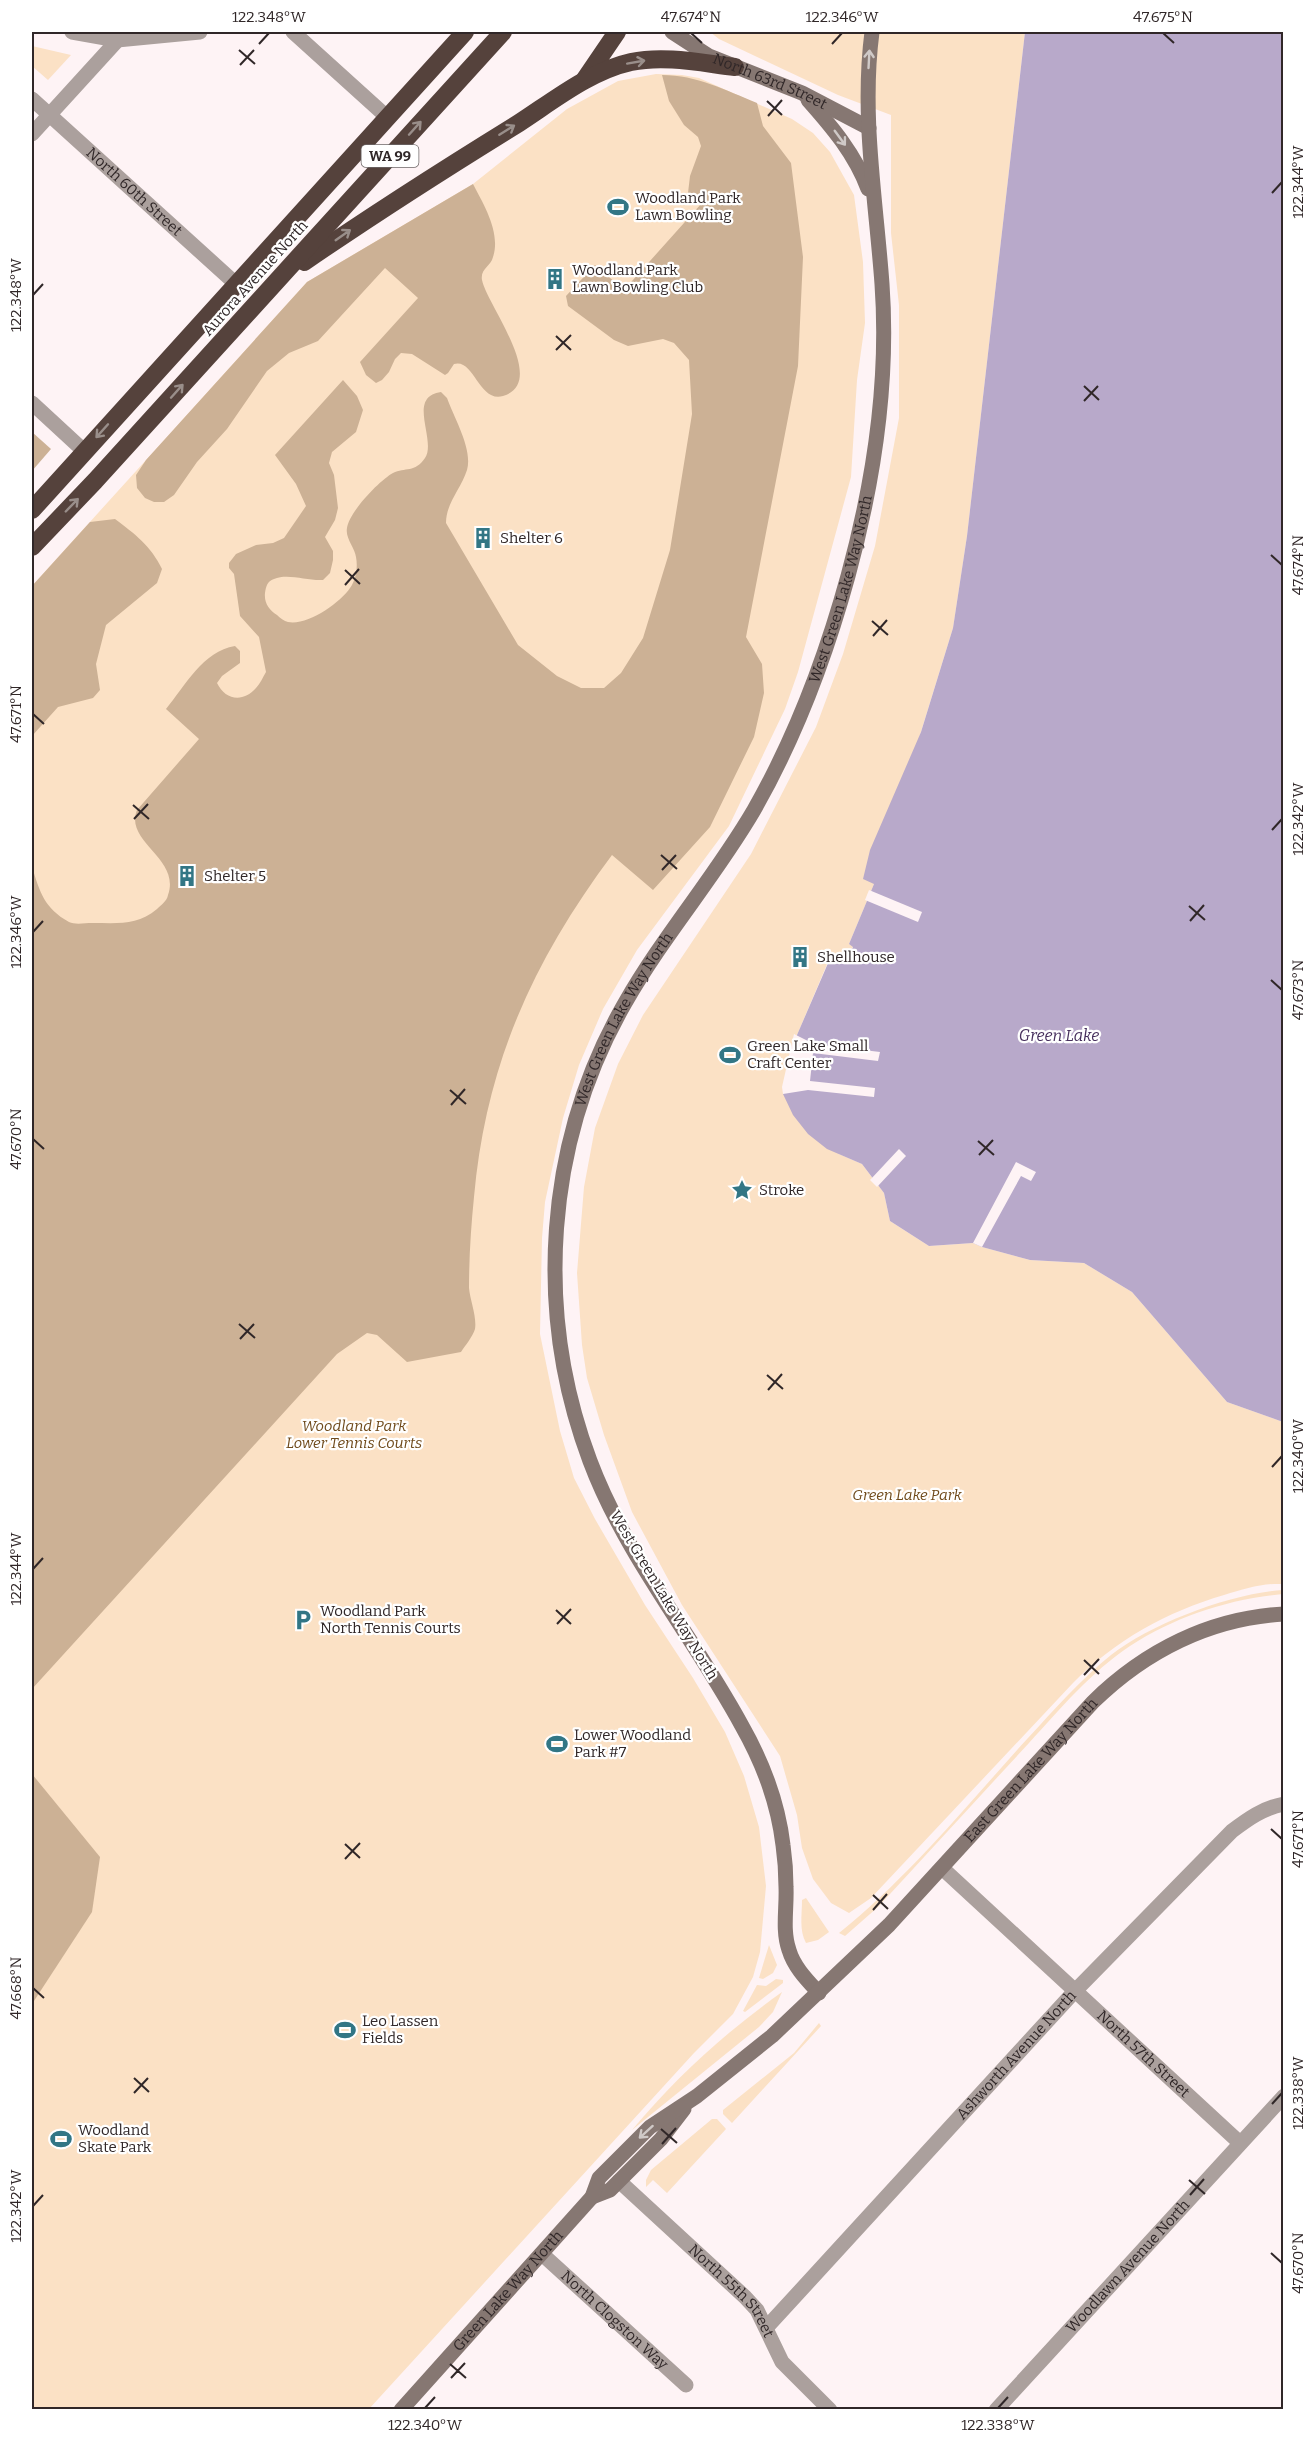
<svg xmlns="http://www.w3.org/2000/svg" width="1315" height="2441" viewBox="0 0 1315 2441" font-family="Bitter,serif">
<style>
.green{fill:#fbe1c5}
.forest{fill:#ccb195}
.water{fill:#b8a9ca}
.pier{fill:#fef3f5}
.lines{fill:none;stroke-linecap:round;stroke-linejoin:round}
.street{stroke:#aba09d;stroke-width:15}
.secondary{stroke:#867772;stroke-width:15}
.highway{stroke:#55423c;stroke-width:18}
.oneway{stroke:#cfc9c7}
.oneway2{stroke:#998e8a}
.ticks{fill:none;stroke:#302728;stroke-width:2}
.labels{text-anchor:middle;stroke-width:4.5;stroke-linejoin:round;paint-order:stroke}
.shield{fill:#fff;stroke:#6e6868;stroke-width:1.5}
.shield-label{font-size:14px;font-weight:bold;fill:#302728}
.street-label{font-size:15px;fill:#302728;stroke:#fff}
.poi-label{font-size:15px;fill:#302728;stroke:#fff;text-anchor:start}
.park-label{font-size:15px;font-style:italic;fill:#6f4a1b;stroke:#fff}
.water-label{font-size:16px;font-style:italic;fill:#47305d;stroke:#fff}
.neatline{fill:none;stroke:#302728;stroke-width:2}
.ticks-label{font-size:15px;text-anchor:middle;fill:#302728}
</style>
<rect width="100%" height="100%" fill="#fef3f5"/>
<g class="green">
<path d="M710 32H1025L967 536 953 628 874 884 849 944 853 946 847 961 831 955 797 1035 839 1154 862 1164 884 1193 890 1221 929 1246 973 1243 982 1247 1030 1260 1084 1263 1132 1292 1227 1402 1283 1422V1584C1262 1583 1245 1589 1224 1595 1166 1612 1116 1640 1073 1683L871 1898 849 1913 831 1903 813 1879 802 1848 797 1815 780 1756 682 1605 632 1512 604 1435 587 1378 582 1345 577 1273 584 1187 595 1128 618 1064 643 1015 751 854 816 727 843 654 875 546 899 418V305L891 233V115L838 95 719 39Z"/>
<path d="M32 46 71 55 48 80 32 66Z"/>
<path d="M656 74 682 75 699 78 792 119 813 133 830 152 854 195 863 262 865 323 857 380 851 477 798 672 785 709 729 826 637 950 603 1009 579 1065 563 1118 545 1202 542 1238 540 1334 560 1431 574 1478 595 1519 645 1605 693 1678 725 1732 744 1776 759 1827 766 1886 760 1952 753 1977 733 2014 694 2053 369 2409H32V586L307 282 473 184 567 109 618 81Z"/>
<path d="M1283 1590V1594C1229 1599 1176 1616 1130 1646 1091 1672 1060 1709 1029 1743 978 1798 928 1853 878 1907L845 1936 839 1933C909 1877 967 1805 1028 1738 1054 1710 1081 1679 1111 1655 1152 1623 1232 1593 1283 1590Z"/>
<path d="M806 1898 829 1932 818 1940 806 1943C799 1930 802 1915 802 1900Z"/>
<path d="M769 1945 777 1965 773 1973 763 1979 759 1978Z"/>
<path d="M776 1979 783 1980V1983L745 2012 743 2011 757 1985 766 1986Z"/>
<path d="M782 1992 773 2012 759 2027 632 2130C676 2077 726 2032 782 1992Z"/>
<path d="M819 2023 821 2026 732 2123 723 2114V2110L794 2053Z"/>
<path d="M712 2119H717L726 2129 667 2193 653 2180 646 2187V2180L651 2170Z"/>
</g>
<g class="forest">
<path d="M662 75C697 75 725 90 757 103L763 126 791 163 803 257 798 366 746 637 762 664 764 693 754 737 710 827 653 890 612 855C533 961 486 1064 474 1197 471 1226 469 1258 469 1288 470 1300 477 1317 475 1329 473 1336 465 1346 461 1352L407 1362 377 1335 367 1333 337 1354 32 1689V867C40 892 44 908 69 922 75 925 85 923 92 923 117 923 137 926 157 909 161 905 167 901 168 895 181 858 124 842 137 810L199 739 166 709C185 686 203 651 235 646L240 651V663L222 676 217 683C225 700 243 703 256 688 260 684 263 677 266 672L259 637 240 616 234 574 229 568V563L236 554 256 545 273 543 284 538 306 506 296 484 275 455 343 380 357 396 363 410 356 432 332 452 329 463 334 475 338 508 335 520 325 537 333 551V560L330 573 323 580C307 581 288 573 274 579 267 581 266 587 265 593 264 603 269 610 277 615 280 618 284 621 288 622 307 626 340 603 350 588 356 580 358 567 356 557 355 548 345 538 347 528 349 512 380 480 393 473 405 467 415 473 425 458 437 440 406 397 441 392L447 398C454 418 473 449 467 470 461 489 446 503 446 523L518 645 557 676 581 688H604L621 673 643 638 670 550 692 414 689 360 674 343 663 339 628 346 614 340 568 306 566 296 595 265 624 290 701 204 688 193 690 176 701 146 698 137 684 125 669 101Z"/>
<path d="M473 184C484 205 501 233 493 257 491 266 480 269 482 280 487 305 549 382 503 396 479 403 474 358 454 364L448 373 445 375 412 354 401 353 395 359 389 372 382 380 376 383 366 375 360 362 418 298 385 268 318 341 289 353 267 371 227 429 197 462 174 495 164 502H154L145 498 137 488 136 475 146 460 307 282Z"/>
<path d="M32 432 51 449 32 471Z"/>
<path d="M115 519C135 534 151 546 162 569L157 583 106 625 96 664 100 690 93 698 58 707 32 736V586L90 522Z"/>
<path d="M32 1774 100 1857 92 1912 32 2004Z"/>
</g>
<path class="water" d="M1025 32H1283V1422L1227 1402 1132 1292 1084 1263 1030 1260 982 1247 973 1243 929 1246 890 1221 884 1193 862 1164 827 1149 808 1134 793 1115 783 1094 797 1035 832 954 847 961 853 947 849 944 874 884 863 879 870 850 921 732 953 628 967 536Z"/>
<g class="pier">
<path d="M869 890 922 912 918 922 865 900Z"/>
<path d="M794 1034 814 1044 880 1052 878 1061 813 1053 810 1081 875 1088 874 1097 808 1090 783 1094 782 1087Z"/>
<path d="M899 1149 906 1156 877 1187 870 1180Z"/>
<path d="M1016 1162 1036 1172 1031 1181 1021 1176 982 1247 973 1243Z"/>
</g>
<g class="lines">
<g class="street">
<path d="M72 32 117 40 200 32"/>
<path d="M293 32 387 117"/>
<path id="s1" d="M32 99 236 284"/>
<path d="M32 134 125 32"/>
<path d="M32 403 84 451"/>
<path id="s2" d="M942 1868 1240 2143"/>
<path id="s3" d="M619 2181 745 2297 757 2310 782 2362 830 2410"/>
<path id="s4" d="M542 2254 686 2385"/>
<path id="s5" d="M767 2327 1074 1992 1232 1831C1248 1819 1263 1808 1284 1804"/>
<path id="s6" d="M996 2410 1284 2096"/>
</g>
<g class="secondary">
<path id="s7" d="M672 32 709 56 802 93 869 128"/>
<path d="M808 100C832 127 855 154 868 189"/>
<path id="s8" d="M819 1993C807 1980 794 1967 789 1950 782 1930 787 1908 786 1887 786 1873 785 1859 783 1845 778 1803 763 1763 742 1726 694 1637 626 1557 590 1461 534 1312 545 1142 625 1003 663 936 715 877 754 810 795 738 826 656 848 576 874 481 889 382 882 284 876 200 861 116 872 32"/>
<path d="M592 2197 610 2190 661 2139 684 2109"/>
<path id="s9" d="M401 2410 592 2197 599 2178 650 2127 697 2096 772 2036 889 1925 1093 1702C1145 1651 1210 1618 1284 1614"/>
</g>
<g class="highway">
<path d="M585 79 617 32"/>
<path d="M304 262C374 214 446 168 519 123 553 101 590 71 631 62 665 55 701 63 735 67"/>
<path d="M32 510 465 32"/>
<path d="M32 547 95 481 503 32"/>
</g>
</g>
<defs><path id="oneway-shaft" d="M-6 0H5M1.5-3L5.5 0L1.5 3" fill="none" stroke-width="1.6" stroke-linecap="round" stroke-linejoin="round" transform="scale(1.5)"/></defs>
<g class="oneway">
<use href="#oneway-shaft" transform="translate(869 59) rotate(-87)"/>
<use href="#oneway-shaft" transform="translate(840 138) rotate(54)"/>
<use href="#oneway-shaft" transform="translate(646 2132) rotate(138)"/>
</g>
<g class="oneway2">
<use href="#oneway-shaft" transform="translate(636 62) rotate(-10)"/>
<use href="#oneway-shaft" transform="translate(415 128) rotate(-48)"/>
<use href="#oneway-shaft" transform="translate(507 130) rotate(-32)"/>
<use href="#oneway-shaft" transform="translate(343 235) rotate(-35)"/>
<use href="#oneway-shaft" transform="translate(177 391) rotate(-48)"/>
<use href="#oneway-shaft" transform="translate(102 431) rotate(132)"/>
<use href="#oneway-shaft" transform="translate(72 505) rotate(-46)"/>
</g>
<path class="ticks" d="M691 33 702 43M1163 33 1174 43M259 44 269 33M832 44 842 33M239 50 255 64M240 65 254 50M767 101 782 115M768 116 782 100M1272 193 1282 182M33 295 43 284M556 336 571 350M556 350 571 335M1084 386 1099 400M1084 401 1098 386M1271 555 1282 565M345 570 360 584M345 585 359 569M872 621 888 635M873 636 887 620M33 714 44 724M133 805 149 819M134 819 148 804M1272 830 1282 819M661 855 677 869M662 870 676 855M1189 906 1205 920M1190 921 1204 905M33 932 43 921M1271 980 1282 990M450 1090 466 1104M451 1105 465 1089M33 1139 44 1149M978 1141 994 1155M979 1155 993 1140M239 1324 255 1338M240 1339 254 1324M767 1375 783 1389M768 1390 782 1374M1272 1467 1282 1456M33 1569 43 1558M556 1610 571 1624M557 1624 571 1609M1084 1660 1099 1674M1084 1675 1099 1659M1271 1829 1282 1839M345 1844 360 1858M345 1859 360 1843M873 1895 888 1909M873 1910 887 1894M33 1988 44 1998M134 2078 149 2092M134 2093 148 2078M1272 2104 1282 2093M661 2129 677 2143M662 2144 676 2128M1189 2180 1205 2194M1190 2195 1204 2179M33 2206 43 2195M1271 2253 1282 2263M450 2364 466 2378M451 2378 465 2363M425 2408 435 2397M998 2408 1008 2397"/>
<defs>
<symbol id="stadium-bare" viewBox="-9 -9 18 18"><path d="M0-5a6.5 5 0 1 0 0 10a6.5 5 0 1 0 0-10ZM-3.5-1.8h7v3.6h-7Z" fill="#327685" stroke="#fff" stroke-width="2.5" paint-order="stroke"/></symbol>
<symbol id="building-bare" viewBox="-9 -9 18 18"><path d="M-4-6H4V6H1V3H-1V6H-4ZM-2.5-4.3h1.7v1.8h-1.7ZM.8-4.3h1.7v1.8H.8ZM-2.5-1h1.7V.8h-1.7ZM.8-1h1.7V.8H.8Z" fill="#327685" stroke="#fff" stroke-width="2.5" paint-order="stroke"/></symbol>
<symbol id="sight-bare" viewBox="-9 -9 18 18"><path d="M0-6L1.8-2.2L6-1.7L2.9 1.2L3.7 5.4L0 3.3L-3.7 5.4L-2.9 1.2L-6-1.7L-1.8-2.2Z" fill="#327685" stroke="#fff" stroke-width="2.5" paint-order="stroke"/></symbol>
<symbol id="parking-bare" viewBox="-9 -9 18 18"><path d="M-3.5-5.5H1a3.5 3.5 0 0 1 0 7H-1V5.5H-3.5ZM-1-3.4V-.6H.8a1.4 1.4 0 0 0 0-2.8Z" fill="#327685" stroke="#fff" stroke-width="2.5" paint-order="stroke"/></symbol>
</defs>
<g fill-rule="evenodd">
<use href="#stadium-bare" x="603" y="192" width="30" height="30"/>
<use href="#building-bare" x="540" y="264" width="30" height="30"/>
<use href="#building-bare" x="468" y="523" width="30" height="30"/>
<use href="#building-bare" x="172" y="861" width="30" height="30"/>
<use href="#building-bare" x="785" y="942" width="30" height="30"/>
<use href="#stadium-bare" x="715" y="1040" width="30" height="30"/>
<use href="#sight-bare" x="727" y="1175" width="30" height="30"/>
<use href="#parking-bare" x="288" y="1605" width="30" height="30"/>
<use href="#stadium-bare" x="542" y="1729" width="30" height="30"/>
<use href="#stadium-bare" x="330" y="2015" width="30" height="30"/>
<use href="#stadium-bare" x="46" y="2124" width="30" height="30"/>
</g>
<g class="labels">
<rect class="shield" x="361.5" y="145" width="57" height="22" rx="4.5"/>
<g class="shield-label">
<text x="390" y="161">WA 99</text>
</g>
<g class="street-label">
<text dy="5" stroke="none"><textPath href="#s7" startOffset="110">North 63rd Street</textPath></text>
<text dy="5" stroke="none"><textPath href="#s1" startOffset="138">North 60th Street</textPath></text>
<text transform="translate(255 278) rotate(-48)" y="5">Aurora Avenue North</text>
<text dy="5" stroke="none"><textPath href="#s8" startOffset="1536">West Green Lake Way North</textPath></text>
<text dy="5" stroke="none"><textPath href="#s8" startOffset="1050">West Green Lake Way North</textPath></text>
<text transform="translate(664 1595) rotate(59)" y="5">West Green Lake Way North</text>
<text dy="5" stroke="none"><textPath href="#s9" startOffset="902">East Green Lake Way North</textPath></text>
<text dy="5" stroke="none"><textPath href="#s5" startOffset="369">Ashworth Avenue North</textPath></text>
<text dy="5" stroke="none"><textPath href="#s2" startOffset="274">North 57th Street</textPath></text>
<text dy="5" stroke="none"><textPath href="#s6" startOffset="195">Woodlawn Avenue North</textPath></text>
<text dy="5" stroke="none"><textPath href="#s9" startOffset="160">Green Lake Way North</textPath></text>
<text dy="5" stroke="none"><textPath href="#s3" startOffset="158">North 55th Street</textPath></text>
<text dy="5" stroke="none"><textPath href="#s4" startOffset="98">North Clogston Way</textPath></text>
</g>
<g class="poi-label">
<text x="635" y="203">Woodland Park<tspan x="635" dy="17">Lawn Bowling</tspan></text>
<text x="572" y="275">Woodland Park<tspan x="572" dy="17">Lawn Bowling Club</tspan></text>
<text x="500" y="543">Shelter 6</text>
<text x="204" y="881">Shelter 5</text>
<text x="817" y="962">Shellhouse</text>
<text x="747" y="1051">Green Lake Small<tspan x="747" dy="17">Craft Center</tspan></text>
<text x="759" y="1195">Stroke</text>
<text x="320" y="1616">Woodland Park<tspan x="320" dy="17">North Tennis Courts</tspan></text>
<text x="574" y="1740">Lower Woodland<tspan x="574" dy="17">Park #7</tspan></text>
<text x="362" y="2026">Leo Lassen<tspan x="362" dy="17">Fields</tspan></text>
<text x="78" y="2135">Woodland<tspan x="78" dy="17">Skate Park</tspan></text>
</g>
<g class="park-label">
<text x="354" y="1431">Woodland Park<tspan x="354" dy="17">Lower Tennis Courts</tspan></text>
<text x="907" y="1500">Green Lake Park</text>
</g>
<g class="water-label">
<text x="1059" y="1041">Green Lake</text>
</g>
</g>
<rect width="1315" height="2441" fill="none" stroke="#ffffff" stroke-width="66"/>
<rect x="33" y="33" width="1249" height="2375" class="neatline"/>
<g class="ticks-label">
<text x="269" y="22">122.348°W</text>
<text x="691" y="22">47.674°N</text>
<text x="842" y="22">122.346°W</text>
<text x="1163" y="22">47.675°N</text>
<text transform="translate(1298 182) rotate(-90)" y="5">122.344°W</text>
<text transform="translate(16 295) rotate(-90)" y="5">122.348°W</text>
<text transform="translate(1298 565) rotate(-90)" y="5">47.674°N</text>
<text transform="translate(16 714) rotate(-90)" y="5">47.671°N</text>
<text transform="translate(1298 819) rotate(-90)" y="5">122.342°W</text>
<text transform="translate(16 932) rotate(-90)" y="5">122.346°W</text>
<text transform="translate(1298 990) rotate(-90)" y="5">47.673°N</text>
<text transform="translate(16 1139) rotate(-90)" y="5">47.670°N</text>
<text transform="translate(1298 1456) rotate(-90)" y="5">122.340°W</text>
<text transform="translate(16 1569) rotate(-90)" y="5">122.344°W</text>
<text transform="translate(1298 1839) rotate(-90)" y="5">47.671°N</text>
<text transform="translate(16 1988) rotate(-90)" y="5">47.668°N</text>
<text transform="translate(1298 2093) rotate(-90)" y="5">122.338°W</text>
<text transform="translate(16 2206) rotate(-90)" y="5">122.342°W</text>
<text transform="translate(1298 2263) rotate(-90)" y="5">47.670°N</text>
<text x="425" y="2430">122.340°W</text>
<text x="998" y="2430">122.338°W</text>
</g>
</svg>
